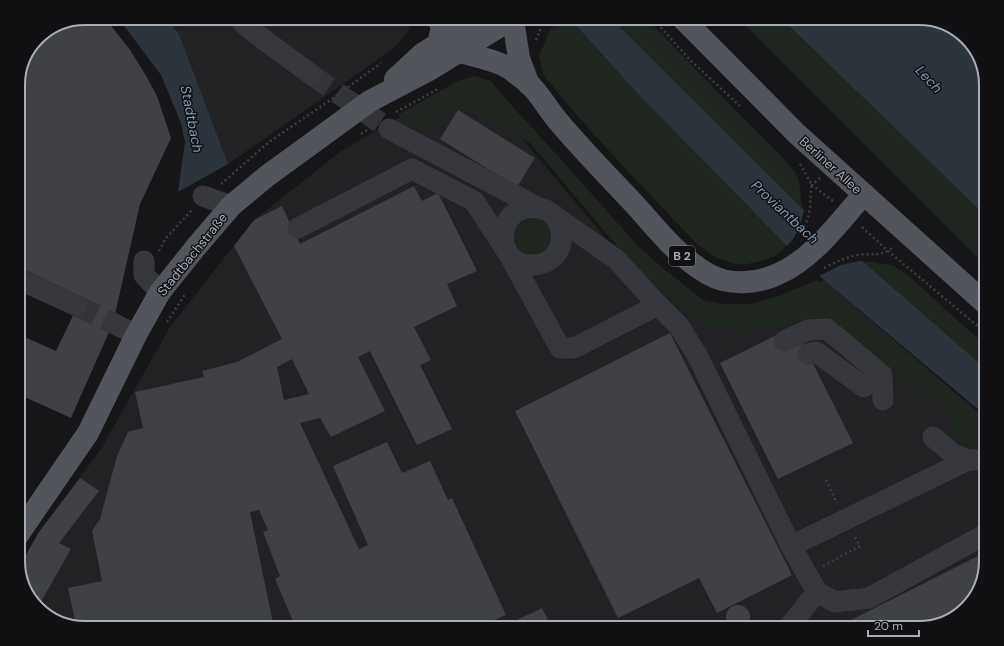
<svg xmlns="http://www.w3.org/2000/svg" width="1004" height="646" viewBox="0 0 1004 646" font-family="'DM Sans',sans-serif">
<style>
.built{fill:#222225}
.green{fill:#1e261f}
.water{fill:#2c353c}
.pier{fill:#161618}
.building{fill:#404145;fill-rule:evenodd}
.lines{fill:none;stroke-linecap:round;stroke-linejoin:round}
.minor-tunnel{stroke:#333438;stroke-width:21;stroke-dasharray:21 10;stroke-linecap:butt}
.path{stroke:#3d3f44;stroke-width:2.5;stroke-dasharray:2 3;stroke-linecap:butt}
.minor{stroke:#37383d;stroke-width:21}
.major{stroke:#53555c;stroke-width:22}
.labels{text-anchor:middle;stroke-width:3;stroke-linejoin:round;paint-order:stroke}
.shield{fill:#111113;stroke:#7b7e86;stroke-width:1}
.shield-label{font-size:12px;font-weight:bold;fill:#a8adb8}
.street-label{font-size:13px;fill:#a8adb8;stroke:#111113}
.water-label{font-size:14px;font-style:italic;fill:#7f9bb3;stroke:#111113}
.rim{fill:none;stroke:#a8adb8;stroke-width:2}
</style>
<rect width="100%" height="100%" fill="#161618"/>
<g class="built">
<path d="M412 21 408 32 393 49 228 164 179 34 169 22Z"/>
<path d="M433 100 493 104 619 254 696 309 750 315 824 280 986 419V562L975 598 952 619 920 628H85L48 617 27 594 19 567 39 532 101 449 170 327 254 220 340 152 383 126Z"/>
</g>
<g class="green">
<path d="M739 19H782L986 216V266Z"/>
<path d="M561 20H571L639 95 786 245 783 250 774 256 761 261 747 264H735L717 258 697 244 620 163 567 104 543 74 539 56 550 30Z"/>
<path d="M615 20H648L735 110 784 159 795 172 799 181 802 208 621 28Z"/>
<path d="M474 76 491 81 503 96 557 155 638 246 664 269 703 300 723 304H751L779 296 817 280 986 419V437C972 451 960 442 946 433L956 420 823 315 745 333 702 325 677 304 622 252 530 143 463 109 449 110 421 133 398 115 458 81Z"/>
<circle cx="533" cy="236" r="17"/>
<path d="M864 262H873L894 266 909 276 959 322 986 345V369Z"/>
</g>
<g class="water">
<path d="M919 18 956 29 977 52 986 80V216L782 19Z"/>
<path d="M571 20H615L621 28 802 208 986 369V416L824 280 786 245 639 95Z"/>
<path d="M169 22 179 34 228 164 178 192 185 142 181 123 161 75 122 23Z"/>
</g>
<path class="pier" d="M805 207 865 260 841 265 817 277 786 247 793 239 799 229Z"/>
<g class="building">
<path d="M59 23H109L130 50 145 74 157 96 171 138 140 204 113 323 71 418 18 394V334L56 351 82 297 18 267V80L38 37Z"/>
<path d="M458 110 535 158 517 187 440 139Z"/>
<path d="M414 186 422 201 438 193 477 271 447 284 457 306 414 327 431 360 420 365 452 429 417 445 370 351 358 357 385 411 331 437 320 418 300 423 359 549 368 545 333 466 387 442 402 473 430 461 448 500 452 498 506 615 476 628H296L275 579 280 576 263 532 268 530 259 510 250 512 274 628H139L138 622 109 628H85L76 625 68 588 102 581 92 531 100 519 117 456 128 432 143 428 135 392 204 377 202 371 237 362 282 339 234 246 254 220 282 206 300 244ZM292 359 309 394 284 400 277 367Z"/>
<path d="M803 322 821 337 802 342 853 443 778 479 720 363Z"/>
<path d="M670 333 792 575 717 613 699 578 618 618 515 411Z"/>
<path d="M80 478 99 491 59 543 71 549 38 607 27 594 19 567 39 532Z"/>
<path d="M986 552V562L975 598 952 619 920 628H835Z"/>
<circle cx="738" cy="617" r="12"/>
<path d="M542 608 552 628H514L517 620Z"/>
</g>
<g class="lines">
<g class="minor-tunnel">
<path d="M312 75 389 129"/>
<path d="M77 306 113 323"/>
</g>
<g class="path">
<path d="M654 20 691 61 740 106"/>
<path d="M533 25 540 20"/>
<path d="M536 40 544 20"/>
<path d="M396 112 438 89"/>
<path d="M361 134 370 128"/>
<path d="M800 164 812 185C810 193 811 200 810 208 809 216 806 225 802 232"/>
<path d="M820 178 812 185 833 201"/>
<path d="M221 184 269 142 329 101 381 63"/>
<path d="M862 227 888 251 986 333"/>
<path d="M159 251 166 238 192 210"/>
<path d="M824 268C835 262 845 258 856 255 873 252 880 259 894 246"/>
<path d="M167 322 186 293"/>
<path d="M826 480 837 503"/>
<path d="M18 562 23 554"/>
<path d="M823 566 860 546 854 536"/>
</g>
<g class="minor">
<path d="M242 22 252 31 312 75"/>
<path d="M389 129 537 207"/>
<path d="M203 196 231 206"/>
<path d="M554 215C565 232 565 252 546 262 540 265 534 265 528 265 489 261 498 194 546 210L616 259 658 305 679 326 697 355 791 546 968 460H986"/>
<path d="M298 228 412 169 474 201 508 253 560 348H574L658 305"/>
<path d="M144 261V275L160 292"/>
<path d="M18 279 77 306"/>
<path d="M113 323 136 335"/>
<path d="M784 341 808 330 827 329 882 375 883 400"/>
<path d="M808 354 816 352 864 387"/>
<path d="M933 437 953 454 968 460"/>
<path d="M817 592 835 602 869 598 986 534"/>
<path d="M788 628 817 592 791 546"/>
</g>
<g class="major">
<path d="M683 19 797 134 986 304"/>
<path d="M513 20 519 58 529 85"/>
<path d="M438 45 442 26 439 21"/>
<path d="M460 52C474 56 490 59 503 65 512 69 520 77 528 83 539 92 548 110 558 121 583 151 611 179 638 208 659 232 680 258 708 274 729 286 757 284 778 274 813 259 839 222 864 194"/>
<path d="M395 79 422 54 474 21"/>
<path d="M18 535 88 433 136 335 160 292 196 247 231 206 267 176 370 101 431 69 510 20"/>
</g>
</g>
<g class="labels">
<rect class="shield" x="669" y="246" width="26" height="20" rx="3"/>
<g class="shield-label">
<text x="682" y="260">B 2</text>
</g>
<g class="street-label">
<text transform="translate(831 165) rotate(42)" y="5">Berliner Allee</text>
<text transform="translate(192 254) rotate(-51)" y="5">Stadtbachstraße</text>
</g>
<g class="water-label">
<text transform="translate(929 79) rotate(47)" y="5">Lech</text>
<text transform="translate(192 119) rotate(79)" y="5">Stadtbach</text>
<text transform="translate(785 212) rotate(43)" y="5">Proviantbach</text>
</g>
</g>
<path d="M0 0H1004V646H0ZM85 25H919A60 60 0 0 1 979 85V561A60 60 0 0 1 919 621H85A60 60 0 0 1 25 561V85A60 60 0 0 1 85 25Z" fill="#111113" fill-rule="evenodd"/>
<path class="rim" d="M85 25H919A60 60 0 0 1 979 85V561A60 60 0 0 1 919 621H85A60 60 0 0 1 25 561V85A60 60 0 0 1 85 25Z"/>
<path d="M868 630v6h51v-6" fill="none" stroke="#a8adb8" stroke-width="2"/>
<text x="874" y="630" font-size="12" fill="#a8adb8" stroke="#111113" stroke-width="3" paint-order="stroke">20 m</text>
</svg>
